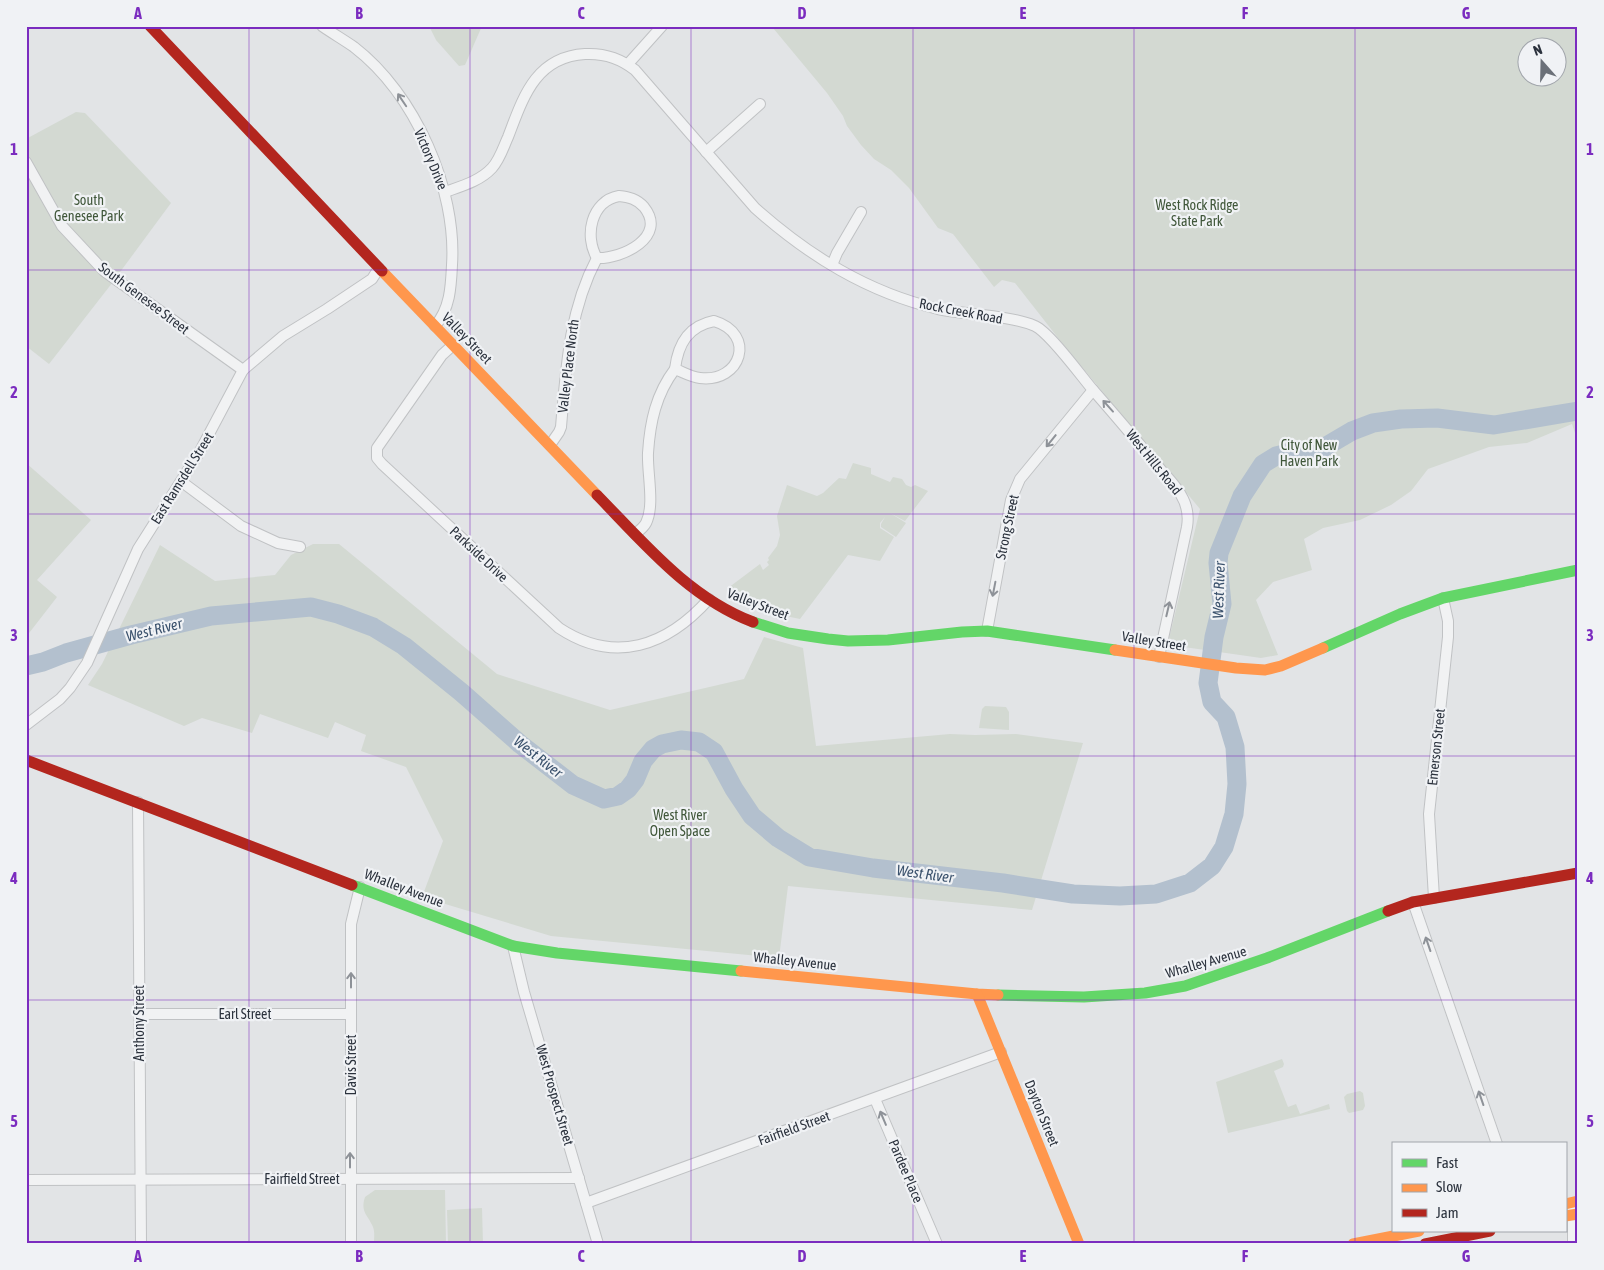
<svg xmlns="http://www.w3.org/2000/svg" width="1604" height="1270" viewBox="0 0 1604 1270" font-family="'Asap Condensed',sans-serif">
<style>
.green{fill:#d3d9d2;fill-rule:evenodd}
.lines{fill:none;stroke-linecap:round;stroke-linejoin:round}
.river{stroke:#b3c0ce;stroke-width:19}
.street-casing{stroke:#c0c2c4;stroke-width:12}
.street{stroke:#f1f2f3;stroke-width:10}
.fast{stroke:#63d668;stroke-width:11}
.slow{stroke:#ff974d;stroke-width:11}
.jam{stroke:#b3261e;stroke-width:11}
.oneway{stroke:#8e9298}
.grid{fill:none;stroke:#7b2cbf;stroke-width:1;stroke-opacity:0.55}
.labels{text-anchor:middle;stroke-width:4.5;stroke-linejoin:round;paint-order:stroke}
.street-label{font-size:14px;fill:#2b323d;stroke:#f0f2f5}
.park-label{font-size:14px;fill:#40573a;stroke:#f0f2f5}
.water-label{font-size:15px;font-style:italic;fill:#3a516c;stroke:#f0f2f5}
.neatline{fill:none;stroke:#7b2cbf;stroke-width:2}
.grid-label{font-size:16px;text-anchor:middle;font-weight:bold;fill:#7b2cbf}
</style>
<rect width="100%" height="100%" fill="#e2e4e6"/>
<g class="green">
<path d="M429 26H482L465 65 459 66 436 40Z"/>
<path d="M767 26H1578V442L1572 424 1527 443 1489 447 1428 469 1411 491 1391 505 1360 520 1323 528 1304 539 1312 570 1273 582 1256 600 1278 655 1261 658 1170 645 1168 643 1200 509 1062 343 1015 283 1002 280 994 287 953 234 938 228 909 188 891 170 874 159 861 145 847 126 843 116 827 93 773 28ZM1526 48H1556V78H1526Z"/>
<path d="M76 112 85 113 171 203 109 287 49 364 26 346V139Z"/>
<path d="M26 463 91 520 37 580 57 597 26 637Z"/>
<path d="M853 463 871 468V474L890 482 893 477 902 479 906 485 911 487 915 485 928 491 905 521 890 513 906 523 896 537 881 527V524L885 517 880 523V528L894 537 880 561 848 555 800 619 771 613 729 590 728 588 760 564 763 570 769 565 767 562 769 560 768 558 777 546 780 535 777 516 787 485 817 496 823 493 839 478 846 479Z"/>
<path d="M313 544H339L497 674 610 710 744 679 764 637 803 648 816 746 950 734 975 735 1016 734 1083 743 1032 910 788 886 779 958 551 936 422 897 443 841 406 767 361 751 366 735 335 722 328 738 260 714 252 733 202 718 184 726 88 685 102 664 160 545 215 581 275 575 291 555Z"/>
<path d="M985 706 1006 707 1009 712V730L979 728 982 709Z"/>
<path d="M1282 1059 1284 1064 1283 1067 1274 1071 1288 1107 1296 1104 1300 1114 1329 1104 1330 1109 1228 1133 1216 1082Z"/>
<path d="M1360 1091 1363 1093 1365 1106 1363 1110 1349 1113 1347 1111 1344 1097 1347 1094Z"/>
<path d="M375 1190H445L446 1244H374C374 1238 375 1232 373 1227 368 1215 360 1212 365 1197Z"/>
<path d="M482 1208 483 1244H448L447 1210Z"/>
</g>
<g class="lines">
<path class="river" d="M26 666 43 662 66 653 131 635 211 616 311 607 338 614 373 627 404 646 461 692 520 744 573 785 604 799 618 796 628 789 635 780 643 761 653 749 662 744 681 740 699 742 714 752 734 789 752 816 778 838 809 857 873 868 1003 883 1073 894 1120 896 1156 894 1190 883 1212 866 1224 847 1234 814 1237 784 1235 747 1226 717 1212 702 1208 683 1214 637 1222 604 1218 563 1219 553 1242 496 1263 464 1276 456 1292 452 1318 451 1352 431 1373 423 1401 419 1437 418 1494 425 1578 411"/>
<defs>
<g id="street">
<path d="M322 26C332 33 344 40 354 47 415 94 457 189 452 265 451 287 450 309 435 326"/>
<path d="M628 64 662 26"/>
<path d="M706 152 760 104"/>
<path d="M26 162 62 226 104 271 243 370"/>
<path d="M445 192C462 186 480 181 492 168 500 159 503 148 508 137 523 98 535 57 585 54 604 53 620 58 635 70L755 208C809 256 867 292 938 309 967 315 1009 315 1035 326 1050 333 1081 376 1093 390 1115 415 1136 440 1157 465 1165 475 1175 484 1181 495 1187 505 1189 515 1187 527L1159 657"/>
<path d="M619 196C629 197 637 199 644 207 668 237 622 259 597 258 584 236 591 201 619 196Z"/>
<path d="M832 265 837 253 861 212"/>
<path d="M714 321C757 334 741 383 700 378 691 377 683 372 675 369 678 344 688 326 714 321Z"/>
<path d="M453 345 442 355 377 448V458L382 464 559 628C615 665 667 646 709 599"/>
<path d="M550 445 559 432 561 427C566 368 569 311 597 258"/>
<path d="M182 482 241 526 278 543 300 547"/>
<path d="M635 534C639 531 644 527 646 523 655 505 647 473 648 453 650 422 656 394 675 369"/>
<path d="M987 631 1011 500 1020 479 1093 390"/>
<path d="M26 725 60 699 70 688 87 663 138 549 200 451 243 370 283 336 327 309 372 279 379 268"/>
<path d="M138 802 141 1244"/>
<path d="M1434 898 1429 814 1448 637V621L1443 598"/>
<path d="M1413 902 1497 1144"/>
<path d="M513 946 524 992 598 1244"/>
<path d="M139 1014H351"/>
<path d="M875 1099 937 1244"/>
<path d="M26 1180 579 1178"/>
<path d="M586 1203 1001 1052"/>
<path d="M351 1244V924L360 887"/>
<path d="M1573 1244V1210"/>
</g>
</defs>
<use href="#street" class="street-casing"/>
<use href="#street" class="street"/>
<g class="fast">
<path d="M753 622 788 633 828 639 848 641 888 640 962 632 987 631 1115 650"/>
<path d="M1323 648 1400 614 1443 598 1578 570"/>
<path d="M352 885 513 946 557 953 741 971"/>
<path d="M998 995 1084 997 1145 993 1185 986 1267 958 1388 911"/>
</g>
<g class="slow">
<path d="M382 271 597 495"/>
<path d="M1115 650 1236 668 1265 670 1281 666 1323 648"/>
<path d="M741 971 977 994 998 995"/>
<path d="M977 994 1079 1244"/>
<path d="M1565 1204 1578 1201"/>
<path d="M1565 1216 1578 1214"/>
<path d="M1353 1244 1419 1231"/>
</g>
<g class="jam">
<path d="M150 26 382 271"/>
<path d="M597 495C643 542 689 598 753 622"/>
<path d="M26 760 352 885"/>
<path d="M1388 911 1413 902 1578 873"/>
<path d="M1425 1244 1490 1231"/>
</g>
</g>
<defs><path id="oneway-shaft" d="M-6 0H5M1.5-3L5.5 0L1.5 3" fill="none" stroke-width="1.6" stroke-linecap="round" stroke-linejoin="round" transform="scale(1.25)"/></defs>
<g class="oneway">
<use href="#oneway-shaft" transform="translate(402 100) rotate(-124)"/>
<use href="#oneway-shaft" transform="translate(1108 406) rotate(-132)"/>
<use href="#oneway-shaft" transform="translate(1051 441) rotate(129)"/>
<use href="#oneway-shaft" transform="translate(994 589) rotate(101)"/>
<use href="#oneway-shaft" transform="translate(1168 609) rotate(-77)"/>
<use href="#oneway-shaft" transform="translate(1428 944) rotate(-109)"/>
<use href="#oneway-shaft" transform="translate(351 980) rotate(-90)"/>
<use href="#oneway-shaft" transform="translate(1481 1098) rotate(-109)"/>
<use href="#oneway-shaft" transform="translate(883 1118) rotate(-113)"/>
<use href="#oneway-shaft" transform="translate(350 1160) rotate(-90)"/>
</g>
<path class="grid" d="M249 26V1244M470 26V1244M691 26V1244M913 26V1244M1134 26V1244M1355 26V1244M26 270H1578M26 514H1578M26 756H1578M26 1000H1578"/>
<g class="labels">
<g class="street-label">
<text transform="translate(431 159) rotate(67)" y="5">Victory Drive</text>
<text transform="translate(144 298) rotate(37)" y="5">South Genesee Street</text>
<text transform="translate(961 311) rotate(11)" y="5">Rock Creek Road</text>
<text transform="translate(467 338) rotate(46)" y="5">Valley Street</text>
<text transform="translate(568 366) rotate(-83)" y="5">Valley Place North</text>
<text transform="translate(1154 462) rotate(51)" y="5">West Hills Road</text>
<text transform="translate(182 478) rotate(-58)" y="5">East Ramsdell Street</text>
<text transform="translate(1007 527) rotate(-78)" y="5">Strong Street</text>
<text transform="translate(479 554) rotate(43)" y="5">Parkside Drive</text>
<text transform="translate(758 604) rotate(21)" y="5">Valley Street</text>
<text transform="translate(1154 641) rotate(9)" y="5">Valley Street</text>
<text transform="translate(1436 747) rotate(-84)" y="5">Emerson Street</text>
<text transform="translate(404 888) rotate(21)" y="5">Whalley Avenue</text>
<text transform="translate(795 961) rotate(6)" y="5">Whalley Avenue</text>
<text transform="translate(1206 962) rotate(-16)" y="5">Whalley Avenue</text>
<text x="245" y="1019">Earl Street</text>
<text transform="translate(139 1023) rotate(-90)" y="5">Anthony Street</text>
<text transform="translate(351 1065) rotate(-90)" y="5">Davis Street</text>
<text transform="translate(555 1095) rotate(74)" y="5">West Prospect Street</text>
<text transform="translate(1042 1113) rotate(68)" y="5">Dayton Street</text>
<text transform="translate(794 1128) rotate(-20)" y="5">Fairfield Street</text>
<text transform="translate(906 1171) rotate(67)" y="5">Pardee Place</text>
<text x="302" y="1184">Fairfield Street</text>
</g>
<g class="park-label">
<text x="89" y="205">South<tspan x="89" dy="16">Genesee Park</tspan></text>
<text x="1197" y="210">West Rock Ridge<tspan x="1197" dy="16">State Park</tspan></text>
<text x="1309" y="450">City of New<tspan x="1309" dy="16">Haven Park</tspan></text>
<text x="680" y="820">West River<tspan x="680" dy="16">Open Space</tspan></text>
</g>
<g class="water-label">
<text transform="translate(1219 590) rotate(-88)" y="5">West River</text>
<text transform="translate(154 630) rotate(-14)" y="5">West River</text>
<text transform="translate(538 757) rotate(38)" y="5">West River</text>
<text transform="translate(925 874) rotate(8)" y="5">West River</text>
</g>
</g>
<rect width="1604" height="1270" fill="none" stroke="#f0f2f5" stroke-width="55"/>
<rect x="1392" y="1142" width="175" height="90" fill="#f0f2f5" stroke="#a1a5ab"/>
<rect x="1402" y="1159" width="25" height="8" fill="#63d668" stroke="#a1a5ab"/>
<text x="1436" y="1168" font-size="15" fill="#2b323d">Fast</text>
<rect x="1402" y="1184" width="25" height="8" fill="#ff974d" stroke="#a1a5ab"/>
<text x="1436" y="1192" font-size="15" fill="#2b323d">Slow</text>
<rect x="1402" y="1209" width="25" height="8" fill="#b3261e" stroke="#a1a5ab"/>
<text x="1436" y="1218" font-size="15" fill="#2b323d">Jam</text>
<g transform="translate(1542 62) rotate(340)"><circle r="24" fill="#f0f2f5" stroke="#a1a5ab"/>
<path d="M0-4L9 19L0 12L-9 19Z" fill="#6b7078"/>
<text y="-8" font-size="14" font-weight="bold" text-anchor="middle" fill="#2b323d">N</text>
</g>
<rect x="28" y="28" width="1548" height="1214" class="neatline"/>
<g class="grid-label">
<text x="138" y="19">A</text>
<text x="359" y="19">B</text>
<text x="581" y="19">C</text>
<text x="802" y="19">D</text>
<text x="1023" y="19">E</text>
<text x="1245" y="19">F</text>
<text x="1466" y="19">G</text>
<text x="14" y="155">1</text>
<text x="1590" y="155">1</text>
<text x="14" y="398">2</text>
<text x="1590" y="398">2</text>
<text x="14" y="641">3</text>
<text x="1590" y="641">3</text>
<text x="14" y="884">4</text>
<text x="1590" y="884">4</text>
<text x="14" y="1127">5</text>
<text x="1590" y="1127">5</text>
<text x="138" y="1262">A</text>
<text x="359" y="1262">B</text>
<text x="581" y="1262">C</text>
<text x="802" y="1262">D</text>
<text x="1023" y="1262">E</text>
<text x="1245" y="1262">F</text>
<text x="1466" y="1262">G</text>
</g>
</svg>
